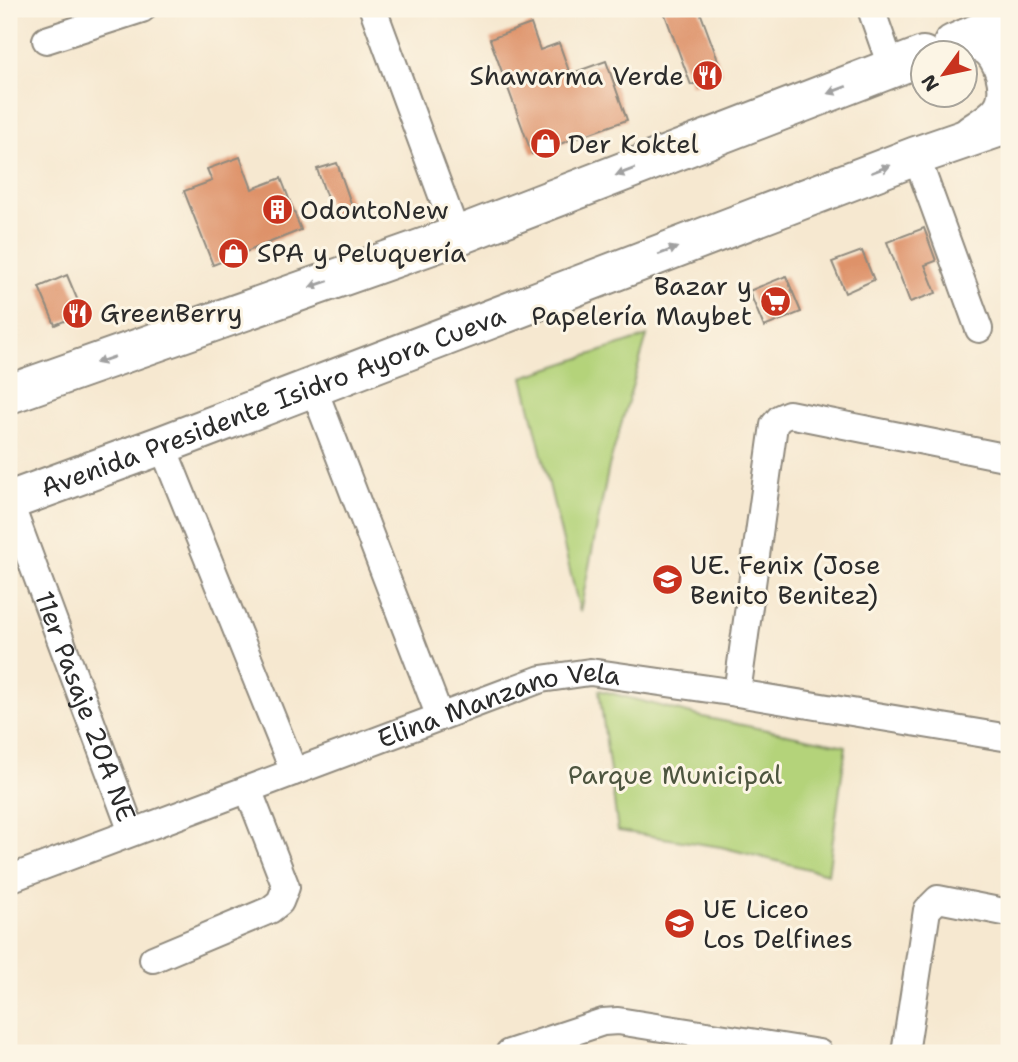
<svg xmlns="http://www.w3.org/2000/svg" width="1018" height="1062" viewBox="0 0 1018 1062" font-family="'Shantell Sans',sans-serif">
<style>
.green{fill:#b4d37a;stroke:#707f52;stroke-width:2}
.building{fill:#de9269}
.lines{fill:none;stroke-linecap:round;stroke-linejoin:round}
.minor-casing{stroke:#908a7e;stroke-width:30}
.primary-casing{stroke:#908a7e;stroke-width:42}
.minor{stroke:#fff;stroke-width:26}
.primary{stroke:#fff;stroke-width:38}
.oneway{fill:#a0a0a0}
.labels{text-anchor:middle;stroke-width:6;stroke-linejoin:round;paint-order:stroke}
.poi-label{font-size:26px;fill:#2b2b2b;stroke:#fcf5e5;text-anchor:start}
.street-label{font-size:26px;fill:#2b2b2b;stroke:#fcf5e5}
.park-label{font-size:26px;fill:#4d553f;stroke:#fcf5e5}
</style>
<rect width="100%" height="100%" fill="#fcf5e5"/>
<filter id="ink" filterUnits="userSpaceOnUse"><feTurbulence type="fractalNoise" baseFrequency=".0143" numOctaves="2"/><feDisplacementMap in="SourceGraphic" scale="14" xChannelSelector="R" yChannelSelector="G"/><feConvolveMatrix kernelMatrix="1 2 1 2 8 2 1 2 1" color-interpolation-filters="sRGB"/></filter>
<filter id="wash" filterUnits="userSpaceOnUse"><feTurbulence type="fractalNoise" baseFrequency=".00686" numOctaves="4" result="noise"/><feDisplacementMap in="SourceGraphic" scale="28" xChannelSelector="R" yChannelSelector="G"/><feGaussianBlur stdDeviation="1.57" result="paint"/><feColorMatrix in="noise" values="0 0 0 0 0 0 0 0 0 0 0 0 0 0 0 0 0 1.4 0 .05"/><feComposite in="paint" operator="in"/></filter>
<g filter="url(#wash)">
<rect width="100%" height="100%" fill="#f6e8d0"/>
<g class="green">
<path d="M647 336 609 466 580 612 523 377Z"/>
<path d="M599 690 703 717 846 746 828 874 721 847 618 831Z"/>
</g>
<g id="blocks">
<g class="building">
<path d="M663 9H699L723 74 691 85Z"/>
<path d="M531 24 540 50 559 43 570 74 606 61 627 120 532 154 490 39Z"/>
<path d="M240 157 252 189 281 178 301 230 213 265 184 191 212 181 207 169Z"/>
<path d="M337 163 354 212 334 219 317 169Z"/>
<path d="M924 228 936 261 925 265 936 293 910 302 887 242Z"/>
<path d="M862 251 874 280 845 293 832 262Z"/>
<path d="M67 275 83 313 55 325 39 287Z"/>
<path d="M786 276 801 312 764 327 749 291Z"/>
</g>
</g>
</g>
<g filter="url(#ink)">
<use href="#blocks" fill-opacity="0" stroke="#908a7e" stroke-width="2"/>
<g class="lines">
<defs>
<g id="minor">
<path d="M373 9 457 236"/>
<path d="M871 9 892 69"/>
<path d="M46 40 142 9"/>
<path d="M916 156 979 329"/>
<path d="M313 387 440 717"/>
<path d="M162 445 294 772"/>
<path id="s1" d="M9 501 132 832"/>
<path d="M737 693 774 425 780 418 789 414 1009 458"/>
<path id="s2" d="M9 879 541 679 590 672 737 693 1009 738"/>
<path d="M153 959 270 910 280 902 286 887 248 789"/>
<path d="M509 1053 603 1022 618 1021 819 1053"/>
<path d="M905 1053 927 910 938 899 1009 913"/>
</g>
<g id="primary">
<path d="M965 39C971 41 980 42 986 45 1003 54 1013 89 1004 106 998 119 982 127 971 135"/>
<path d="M953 44 1009 20"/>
<path d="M9 394 457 236 923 56"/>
<path id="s3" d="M9 501 162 445 916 156 1009 124"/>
</g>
</defs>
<use href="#minor" class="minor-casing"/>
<use href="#primary" class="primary-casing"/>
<use href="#minor" class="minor"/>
<use href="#primary" class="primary"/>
</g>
<defs><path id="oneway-solid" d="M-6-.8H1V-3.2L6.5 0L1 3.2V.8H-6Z" transform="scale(1.75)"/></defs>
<g class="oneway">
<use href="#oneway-solid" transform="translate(837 90) rotate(159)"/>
<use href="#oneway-solid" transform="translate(881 169) rotate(-21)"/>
<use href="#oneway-solid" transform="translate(625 172) rotate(159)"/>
<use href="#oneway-solid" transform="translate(668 251) rotate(-21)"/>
<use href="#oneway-solid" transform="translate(319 284) rotate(161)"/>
<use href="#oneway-solid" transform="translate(105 360) rotate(161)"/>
</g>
</g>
<defs>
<symbol id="restaurant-disc" viewBox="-11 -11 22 22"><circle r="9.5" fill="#c8321e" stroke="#fcf5e5"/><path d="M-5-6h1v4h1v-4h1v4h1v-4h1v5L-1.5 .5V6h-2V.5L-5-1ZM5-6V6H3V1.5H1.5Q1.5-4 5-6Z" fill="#fff"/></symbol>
<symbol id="shop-disc" viewBox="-11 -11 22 22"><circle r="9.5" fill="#c8321e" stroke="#fcf5e5"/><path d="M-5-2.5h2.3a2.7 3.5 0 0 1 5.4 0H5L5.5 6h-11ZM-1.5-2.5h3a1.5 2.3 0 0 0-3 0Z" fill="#fff"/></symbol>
<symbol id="building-disc" viewBox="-11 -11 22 22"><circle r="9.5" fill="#c8321e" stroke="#fcf5e5"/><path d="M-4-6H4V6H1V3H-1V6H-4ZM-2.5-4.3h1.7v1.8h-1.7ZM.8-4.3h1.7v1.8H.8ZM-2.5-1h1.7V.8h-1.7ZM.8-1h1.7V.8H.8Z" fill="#fff"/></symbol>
<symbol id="supermarket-disc" viewBox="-11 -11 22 22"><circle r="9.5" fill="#c8321e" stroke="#fcf5e5"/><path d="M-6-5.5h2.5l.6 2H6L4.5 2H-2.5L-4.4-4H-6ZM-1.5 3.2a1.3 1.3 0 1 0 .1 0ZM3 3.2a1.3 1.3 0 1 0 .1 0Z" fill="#fff"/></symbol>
<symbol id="school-disc" viewBox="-11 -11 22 22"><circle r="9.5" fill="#c8321e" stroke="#fcf5e5"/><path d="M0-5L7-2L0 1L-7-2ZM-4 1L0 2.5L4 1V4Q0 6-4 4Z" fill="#fff"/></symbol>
</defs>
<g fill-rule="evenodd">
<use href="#restaurant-disc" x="690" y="58" width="35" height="35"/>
<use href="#shop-disc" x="528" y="126" width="35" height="35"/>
<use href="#building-disc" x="260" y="192" width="35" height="35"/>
<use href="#shop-disc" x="216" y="236" width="35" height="35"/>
<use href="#supermarket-disc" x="758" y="284" width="35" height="35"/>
<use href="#restaurant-disc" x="60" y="296" width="35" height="35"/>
<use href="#school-disc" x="650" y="562" width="35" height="35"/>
<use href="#school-disc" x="662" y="906" width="35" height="35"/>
</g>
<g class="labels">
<g class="poi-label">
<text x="684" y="85" text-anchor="end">Shawarma Verde</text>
<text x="568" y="153">Der Koktel</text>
<text x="300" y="219">OdontoNew</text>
<text x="257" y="262">SPA y Peluquería</text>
<text x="752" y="295" text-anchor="end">Bazar y<tspan x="752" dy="30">Papelería Maybet</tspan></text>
<text x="100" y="322">GreenBerry</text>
<text x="690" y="574">UE. Fenix (Jose<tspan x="690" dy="30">Benito Benitez)</tspan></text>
<text x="703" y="918">UE Liceo<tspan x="703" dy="30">Los Delfines</tspan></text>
</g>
<g class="street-label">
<text dy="9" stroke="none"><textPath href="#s3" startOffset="282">Avenida Presidente Isidro Ayora Cueva</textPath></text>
<text dy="9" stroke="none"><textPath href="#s1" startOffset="219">11er Pasaje 20A NE</textPath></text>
<text dy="9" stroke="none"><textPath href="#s2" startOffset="522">Elina Manzano Vela</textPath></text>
</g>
<g class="park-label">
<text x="675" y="784">Parque Municipal</text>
</g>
</g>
<rect width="1018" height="1062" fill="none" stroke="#fcf5e5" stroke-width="35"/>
<g transform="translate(944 74) rotate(237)"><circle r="33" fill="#fcf5e5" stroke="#a8a49b" stroke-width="2"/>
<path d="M0-5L12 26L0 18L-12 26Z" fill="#c8321e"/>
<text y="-10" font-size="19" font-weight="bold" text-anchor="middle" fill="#2b2b2b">N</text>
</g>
</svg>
